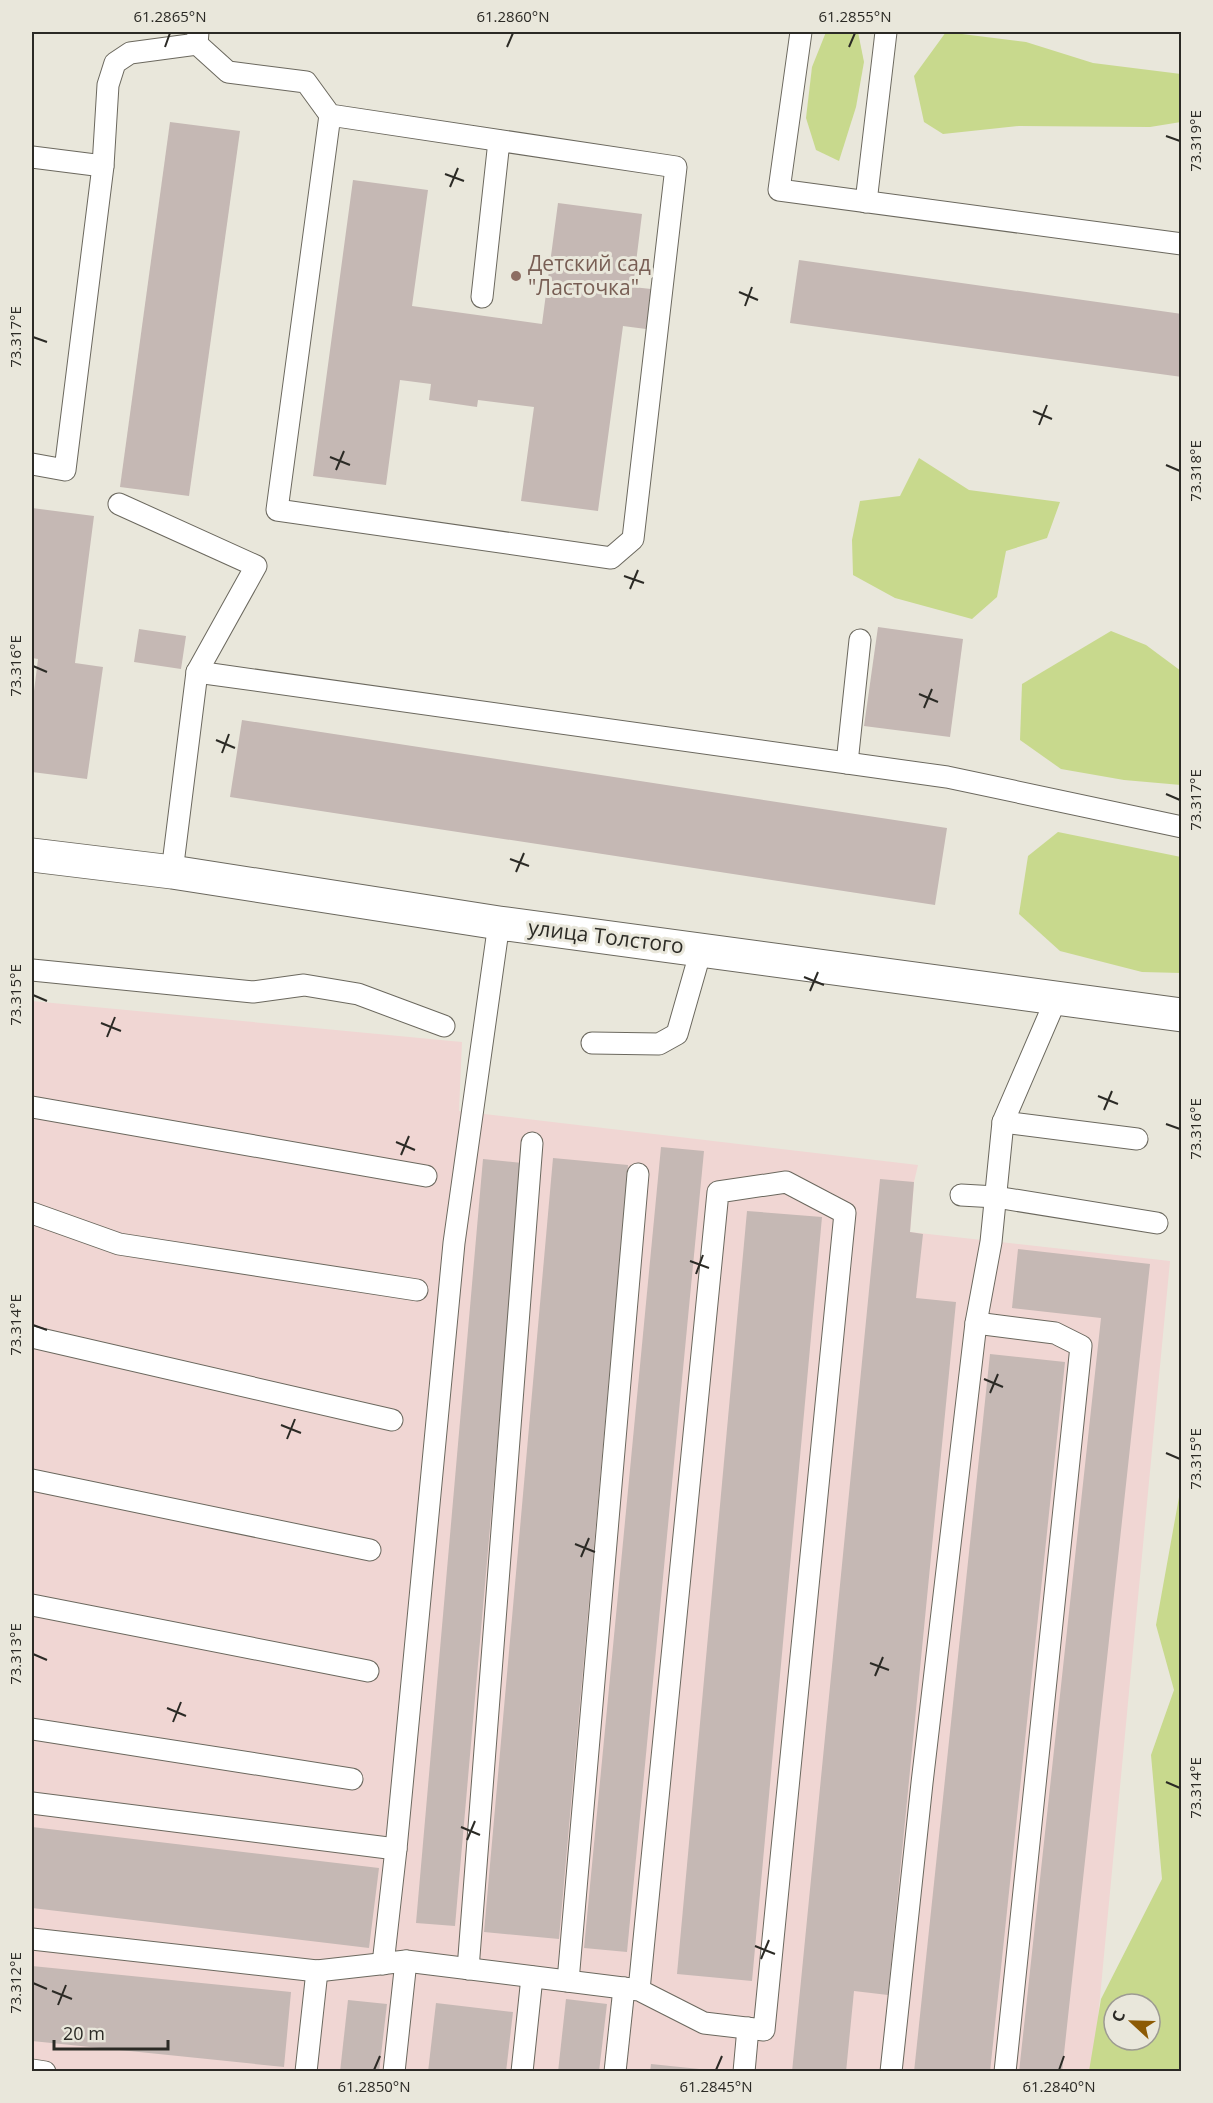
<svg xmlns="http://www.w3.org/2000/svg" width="1213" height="2103" viewBox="0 0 1213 2103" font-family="'Open Sans',sans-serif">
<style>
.industrial{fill:#f0d6d3}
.green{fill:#c8d98d;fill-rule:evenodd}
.building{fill:#c5b8b4}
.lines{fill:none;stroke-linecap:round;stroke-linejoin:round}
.lane-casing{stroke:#6b685e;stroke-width:23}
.street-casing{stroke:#6b685e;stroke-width:35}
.lane{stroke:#fff;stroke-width:21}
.street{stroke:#fff;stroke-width:33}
.ticks{fill:none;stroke:#2b2a25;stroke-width:2}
.education-dot{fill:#8d6e63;stroke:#e9e7db;stroke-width:2}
.labels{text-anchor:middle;stroke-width:6;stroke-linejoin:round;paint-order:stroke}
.education-label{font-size:21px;fill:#785e54;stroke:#e9e7db;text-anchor:start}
.street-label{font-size:21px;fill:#2b2a25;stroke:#e9e7db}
.neatline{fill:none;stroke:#2b2a25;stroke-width:2}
.ticks-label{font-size:15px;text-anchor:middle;fill:#2b2a25}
</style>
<rect width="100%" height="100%" fill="#e9e7db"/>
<path class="industrial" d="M32 1001 462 1042 459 1111 918 1165 914 1182 910 1232 1170 1261 1093 2071H32Z"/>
<g class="green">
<path d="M826 32H858L864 62 856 107 839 161 816 150 806 118 812 67Z"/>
<path d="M946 32 1026 42 1093 63 1181 74V122L1150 127 1019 126 943 134 924 122 914 76Z"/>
<path d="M919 458 969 490 1060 502 1047 538 1006 551 997 597 972 619 895 598 853 575 852 540 860 501 900 496Z"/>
<path d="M1111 631 1146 645 1181 671V785L1124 780 1061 769 1020 740 1022 684Z"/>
<path d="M1058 832 1181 857V973L1142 972 1060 951 1019 914 1028 856Z"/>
<path d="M1181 1486V2071H1089L1101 1999 1162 1879 1151 1755 1174 1690 1156 1625ZM1114 2004H1150V2040H1114Z"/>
</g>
<g class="building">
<path d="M170 122 240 131 189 496 120 487Z"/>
<path d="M353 180 428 190 412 306 542 324 558 203 642 214 633 287 651 289 646 329 623 326 598 511 521 501 534 407 478 400 477 407 429 400 431 384 400 380 386 485 313 476Z"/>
<path d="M799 260 1182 314V377L790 323Z"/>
<path d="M32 508 94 516 75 663 103 667 87 779 32 772V707L38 659 32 658Z"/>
<path d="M878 627 963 639 950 737 864 726Z"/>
<path d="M139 629 186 636 181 669 134 662Z"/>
<path d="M242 720 947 828 935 905 230 797Z"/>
<path d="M661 1147 704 1151 627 1952 584 1948Z"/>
<path d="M553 1158 628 1165 559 1939 484 1932Z"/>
<path d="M483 1159 522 1163 455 1926 416 1923Z"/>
<path d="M880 1179 914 1182 910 1232 923 1234 916 1298 956 1302 888 1995 854 1991 846 2072H792Z"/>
<path d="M747 1211 822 1217 752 1981 677 1974Z"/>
<path d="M1018 1249 1150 1264 1062 2072H1019L1101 1318 1012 1308Z"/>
<path d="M990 1354 1065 1362 990 2072H914Z"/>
<path d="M32 1827 379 1868 369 1948 32 1908Z"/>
<path d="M32 1966 291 1992 284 2067 32 2041Z"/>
<path d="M566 1999 607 2004 599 2072H558Z"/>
<path d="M348 2000 387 2004 379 2072H340Z"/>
<path d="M436 2003 513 2012 506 2072H428Z"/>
<path d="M651 2064 709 2070 708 2072H650Z"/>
</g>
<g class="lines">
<defs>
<g id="lane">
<path d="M801 32 779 190 1182 244"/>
<path d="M197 44 228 72 306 82 330 115 676 167 633 539 611 558 277 510 330 115"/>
<path d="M32 157 103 166"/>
<path d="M866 202 886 32"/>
<path d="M482 297 499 141"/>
<path d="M32 464 65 470 103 166 108 85 115 63 130 53 197 44 198 32"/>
<path d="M119 504 256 566 197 672 172 872"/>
<path d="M197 672 947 777 1182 827"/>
<path d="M847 763 860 640"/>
<path d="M32 970 253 992 304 985 358 994 444 1026"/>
<path d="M592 1043 659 1044 677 1034 701 950"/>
<path d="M32 1107 426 1176"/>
<path d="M1003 1122 1137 1139"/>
<path d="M961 1195 996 1197 1157 1223"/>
<path d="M32 1213 119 1244 417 1290"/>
<path d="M976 1323 1055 1333 1081 1346 1005 2072"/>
<path d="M32 1337 392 1420"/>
<path d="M32 1480 370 1550"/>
<path d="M32 1605 368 1671"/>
<path d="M32 1729 352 1779"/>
<path d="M32 1803 396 1849"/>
<path d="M32 1939 317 1971 406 1961 639 1990 704 2023 764 2030 845 1213 786 1182 718 1192 639 1990"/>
<path d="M383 1964 396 1849 454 1243 499 923"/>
<path d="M468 1969 532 1143"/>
<path d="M568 1981 638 1174"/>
<path d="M32 2070 45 2072"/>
<path d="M306 2072 317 1971"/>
<path d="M394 2072 406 1961"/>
<path d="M522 2072 532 1977"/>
<path d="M615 2072 624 1988"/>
<path d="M744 2072 748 2028"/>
<path d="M891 2072 922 1783 976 1323 991 1242 1003 1122 1057 997"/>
</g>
<path id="street" d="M32 855 172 872 499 923 1182 1015"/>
</defs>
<use href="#lane" class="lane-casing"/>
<use href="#street" class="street-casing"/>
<use href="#lane" class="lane"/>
<use href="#street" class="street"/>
</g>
<path class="ticks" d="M165 47 170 33M507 47 513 33M849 47 855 33M1166 136 1180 141M445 174 464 181M450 187 458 168M739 292 758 300M745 306 752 287M33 337 47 342M1033 411 1052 419M1039 425 1047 405M330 457 350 465M1166 465 1180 471M336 470 344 451M624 576 644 583M630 589 638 570M33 666 47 672M919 694 938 702M924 708 932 689M216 740 235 748M222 753 229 734M1166 794 1180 800M510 859 529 866M516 872 524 853M804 977 824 985M810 991 818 972M33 995 47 1001M101 1023 121 1031M107 1037 115 1017M1098 1096 1118 1104M1104 1110 1112 1091M1166 1124 1180 1129M396 1142 415 1150M401 1155 409 1136M690 1261 709 1268M696 1274 703 1255M33 1325 47 1330M984 1379 1003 1387M990 1393 998 1374M281 1425 301 1433M287 1439 295 1419M1166 1453 1180 1459M575 1544 595 1552M581 1557 589 1538M33 1654 47 1660M870 1663 889 1670M875 1676 883 1657M167 1708 186 1716M173 1722 181 1702M1166 1782 1180 1788M461 1827 480 1835M467 1840 475 1821M755 1946 775 1954M761 1959 769 1940M33 1983 47 1989M52 1991 72 1999M58 2005 66 1985M374 2070 380 2056M716 2070 722 2056M1059 2070 1064 2056"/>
<circle class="education-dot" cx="516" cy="276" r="6"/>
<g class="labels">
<g class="education-label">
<text x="528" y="271">Детский сад<tspan x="528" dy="24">"Ласточка"</tspan></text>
</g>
<g class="street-label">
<text transform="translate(606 937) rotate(7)" y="7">улица Толстого</text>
</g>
</g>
<rect width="1213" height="2103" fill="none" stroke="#e9e7db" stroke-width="66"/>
<g transform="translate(1132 2022) rotate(292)"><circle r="28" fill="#e9e7db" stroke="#9d9b92" stroke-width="1.5"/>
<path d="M0-4.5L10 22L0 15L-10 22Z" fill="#8c5a04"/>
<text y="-9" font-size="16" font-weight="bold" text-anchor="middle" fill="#2b2a25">С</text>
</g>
<path d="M54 2040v9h114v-9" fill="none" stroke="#2b2a25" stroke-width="3"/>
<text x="63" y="2040" font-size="18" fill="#2b2a25" stroke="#e9e7db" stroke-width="4.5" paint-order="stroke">20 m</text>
<rect x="33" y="33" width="1147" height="2037" class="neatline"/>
<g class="ticks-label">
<text x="170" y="22">61.2865°N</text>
<text x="513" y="22">61.2860°N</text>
<text x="855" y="22">61.2855°N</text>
<text transform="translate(1196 141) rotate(-90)" y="5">73.319°E</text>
<text transform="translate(16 337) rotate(-90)" y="5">73.317°E</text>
<text transform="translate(1196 471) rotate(-90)" y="5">73.318°E</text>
<text transform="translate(16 666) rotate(-90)" y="5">73.316°E</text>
<text transform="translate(1196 800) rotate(-90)" y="5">73.317°E</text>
<text transform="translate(16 995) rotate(-90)" y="5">73.315°E</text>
<text transform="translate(1196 1129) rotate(-90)" y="5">73.316°E</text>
<text transform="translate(16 1325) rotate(-90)" y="5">73.314°E</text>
<text transform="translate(1196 1459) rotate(-90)" y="5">73.315°E</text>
<text transform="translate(16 1654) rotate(-90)" y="5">73.313°E</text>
<text transform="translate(1196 1788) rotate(-90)" y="5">73.314°E</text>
<text transform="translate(16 1983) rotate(-90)" y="5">73.312°E</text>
<text x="374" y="2092">61.2850°N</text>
<text x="716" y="2092">61.2845°N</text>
<text x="1059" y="2092">61.2840°N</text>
</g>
</svg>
